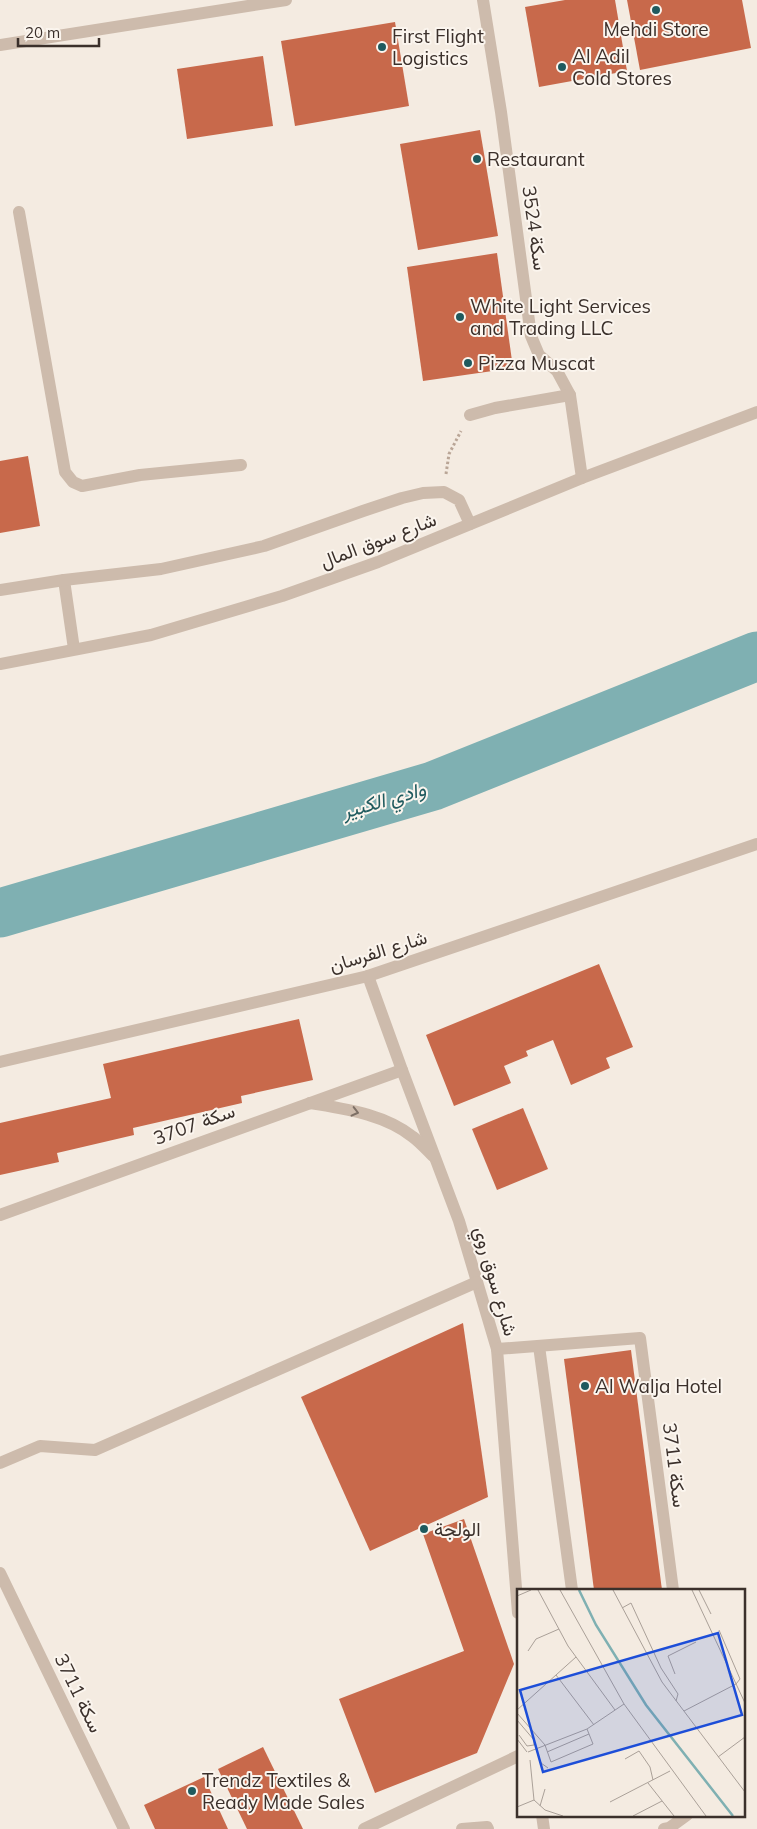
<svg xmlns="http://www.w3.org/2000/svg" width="757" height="1829" viewBox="0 0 757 1829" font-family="Mulish,Vazirmatn,sans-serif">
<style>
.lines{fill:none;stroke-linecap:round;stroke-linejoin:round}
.river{stroke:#7fb0b2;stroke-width:49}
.building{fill:#c8694b}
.path{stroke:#b9a596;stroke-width:3;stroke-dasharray:2.5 2.5;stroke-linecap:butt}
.minor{stroke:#cdbbac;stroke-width:12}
.oneway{stroke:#7d6f65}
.poi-dot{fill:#1f5a5e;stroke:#fbf5ee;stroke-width:2}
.labels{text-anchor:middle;stroke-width:4;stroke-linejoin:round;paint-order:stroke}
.poi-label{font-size:19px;fill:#3b302b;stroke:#fbf5ee;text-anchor:start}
.street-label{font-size:19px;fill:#3b302b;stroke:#fbf5ee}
.water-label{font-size:20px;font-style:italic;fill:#1f5a5e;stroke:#fbf5ee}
.inset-river{fill:none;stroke:#7fb0b2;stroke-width:2.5}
.inset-road{fill:none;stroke:#aaa098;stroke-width:1}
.view{fill:#1d4ed8;fill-opacity:0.15;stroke:#1d4ed8;stroke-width:2.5}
.inset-edge{fill:none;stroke:#3b302b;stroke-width:2.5}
</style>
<rect width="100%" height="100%" fill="#f4ebe1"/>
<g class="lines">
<path class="river" d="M0 913 433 786 757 656"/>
</g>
<g class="building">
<path d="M565 0H615L627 71 539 87 525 7Z"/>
<path d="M627 0H742L751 48 640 70Z"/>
<path d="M395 22 409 106 295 126 281 41Z"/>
<path d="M263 56 273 126 187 139 177 69Z"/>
<path d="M480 130 498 236 418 250 400 144Z"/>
<path d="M497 253 513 368 423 381 407 267Z"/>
<path d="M28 456 40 526 0 533V461Z"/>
<path d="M599 964 633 1047 606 1058 610 1068 571 1085 553 1040 526 1051 528 1056 504 1066 511 1083 454 1106 426 1035Z"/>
<path d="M299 1019 313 1080 241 1096 242 1103 133 1128 134 1135 57 1153 59 1162 0 1175V1123L111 1098 103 1064Z"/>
<path d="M523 1108 548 1169 497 1190 472 1129Z"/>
<path d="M463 1323 488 1497 370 1551 301 1397Z"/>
<path d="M631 1350 662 1590H594L564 1359Z"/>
<path d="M464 1519 514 1664 477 1753 375 1793 339 1699 464 1651 423 1534Z"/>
<path d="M263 1747 303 1829H247L218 1769Z"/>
<path d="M204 1777 228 1829H155L144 1805Z"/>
</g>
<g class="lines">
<path class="path" d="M446 474 449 454 461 431"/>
<g class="minor">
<path d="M483 0 501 112 531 336 539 355 557 371 570 395 582 478"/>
<path d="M0 45 286 0"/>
<path d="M19 212 65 472 73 482 82 486 140 475 241 465"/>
<path d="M470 415 495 408 570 395"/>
<path d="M64 580 74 649"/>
<path d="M0 590 64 580 161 569 264 546 363 511 402 498 423 493 444 492 459 500 470 524"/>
<path d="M0 664 151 635 282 596 378 562 582 478 757 412"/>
<path d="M368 976 402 1070 459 1221 497 1349 518 1613"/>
<path d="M0 1062 368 976 757 844"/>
<path d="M310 1103C345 1109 384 1114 413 1137 420 1142 427 1150 433 1156"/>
<path d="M0 1215 402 1070"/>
<path d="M539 1346 572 1590"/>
<path d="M497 1349 640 1338 673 1590"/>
<path d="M0 1463 40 1446 95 1450 477 1282"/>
<path d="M0 1573 124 1829"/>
<path d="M542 1815 544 1829"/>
<path d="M364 1829 518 1756"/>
<path d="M462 1829 487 1827 488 1829"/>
<path d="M664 1829 669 1828 687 1815"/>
</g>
</g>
<defs><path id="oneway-chevron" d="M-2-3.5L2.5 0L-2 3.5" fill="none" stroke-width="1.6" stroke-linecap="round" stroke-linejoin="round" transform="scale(1.25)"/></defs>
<use class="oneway" href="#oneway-chevron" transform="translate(355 1112) rotate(14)"/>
<g class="poi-dot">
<circle cx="656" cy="10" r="5"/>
<circle cx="382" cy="47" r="5"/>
<circle cx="562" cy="67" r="5"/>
<circle cx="477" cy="159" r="5"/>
<circle cx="460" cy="317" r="5"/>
<circle cx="468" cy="363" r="5"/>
<circle cx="585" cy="1386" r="5"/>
<circle cx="424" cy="1529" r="5"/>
<circle cx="192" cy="1791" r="5"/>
</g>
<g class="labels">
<g class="poi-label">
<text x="656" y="36" text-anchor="middle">Mehdi Store</text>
<text x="392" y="43">First Flight<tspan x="392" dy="22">Logistics</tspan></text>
<text x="572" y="63">Al Adil<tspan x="572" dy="22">Cold Stores</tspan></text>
<text x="487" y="166">Restaurant</text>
<text x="470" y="313">White Light Services<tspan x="470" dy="22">and Trading LLC</tspan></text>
<text x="478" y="370">Pizza Muscat</text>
<text x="595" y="1393">Al Walja Hotel</text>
<text x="434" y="1536">الولجة</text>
<text x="202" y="1787">Trendz Textiles &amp;<tspan x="202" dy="22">Ready Made Sales</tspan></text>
</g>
<g class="street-label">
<text transform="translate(535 228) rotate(82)" y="7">سكة 3524</text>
<text transform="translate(378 540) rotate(-21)" y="7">شارع سوق المال</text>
<text transform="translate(378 951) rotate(-17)" y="7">شارع الفرسان</text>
<text transform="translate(194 1124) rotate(-20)" y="7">سكة 3707</text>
<text transform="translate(496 1281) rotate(74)" y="7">شارع سوق روي</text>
<text transform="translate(675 1465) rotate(83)" y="7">سكة 3711</text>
<text transform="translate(79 1693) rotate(64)" y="7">سكة 3711</text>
</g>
<g class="water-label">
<text transform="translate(384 800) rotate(-16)" y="7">وادي الكبير</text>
</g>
</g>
<g transform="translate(517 1589)">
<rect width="228" height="228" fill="#f4ebe1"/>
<path class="inset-river" d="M62 1 79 36 129 116 216 227"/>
<path class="inset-road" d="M21 1 51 57 98 121M43 1 107 115 189 227M96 1 145 93 228 203M175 1 228 114M182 1 194 25M0 7 14 1M105 19 114 14 144 79 161 105 159 112M11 62 19 50 42 40M158 85 151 67 179 53M39 86 77 136M0 121 59 68M167 122 219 95 223 90 202 41M0 124 28 156 34 173 76 155 70 140M0 131 17 151V156L10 157 2 146M0 150 10 163M19 160 24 174 31 179M11 163 70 140 107 115M30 163 72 145M201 168 228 148M108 170 122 162 133 178 136 191M13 171 17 211 28 221 46 227M131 194 157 227M93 213 153 182M23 217 28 200M0 218 17 211M116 227 145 212"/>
<path class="view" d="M201 44 225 126 26 183 3 101Z"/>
<rect width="228" height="228" class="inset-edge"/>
</g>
<path d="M18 38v8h81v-8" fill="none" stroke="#3b302b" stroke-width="2.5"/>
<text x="25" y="38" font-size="15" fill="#3b302b" stroke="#fbf5ee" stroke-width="4" paint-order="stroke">20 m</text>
</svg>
